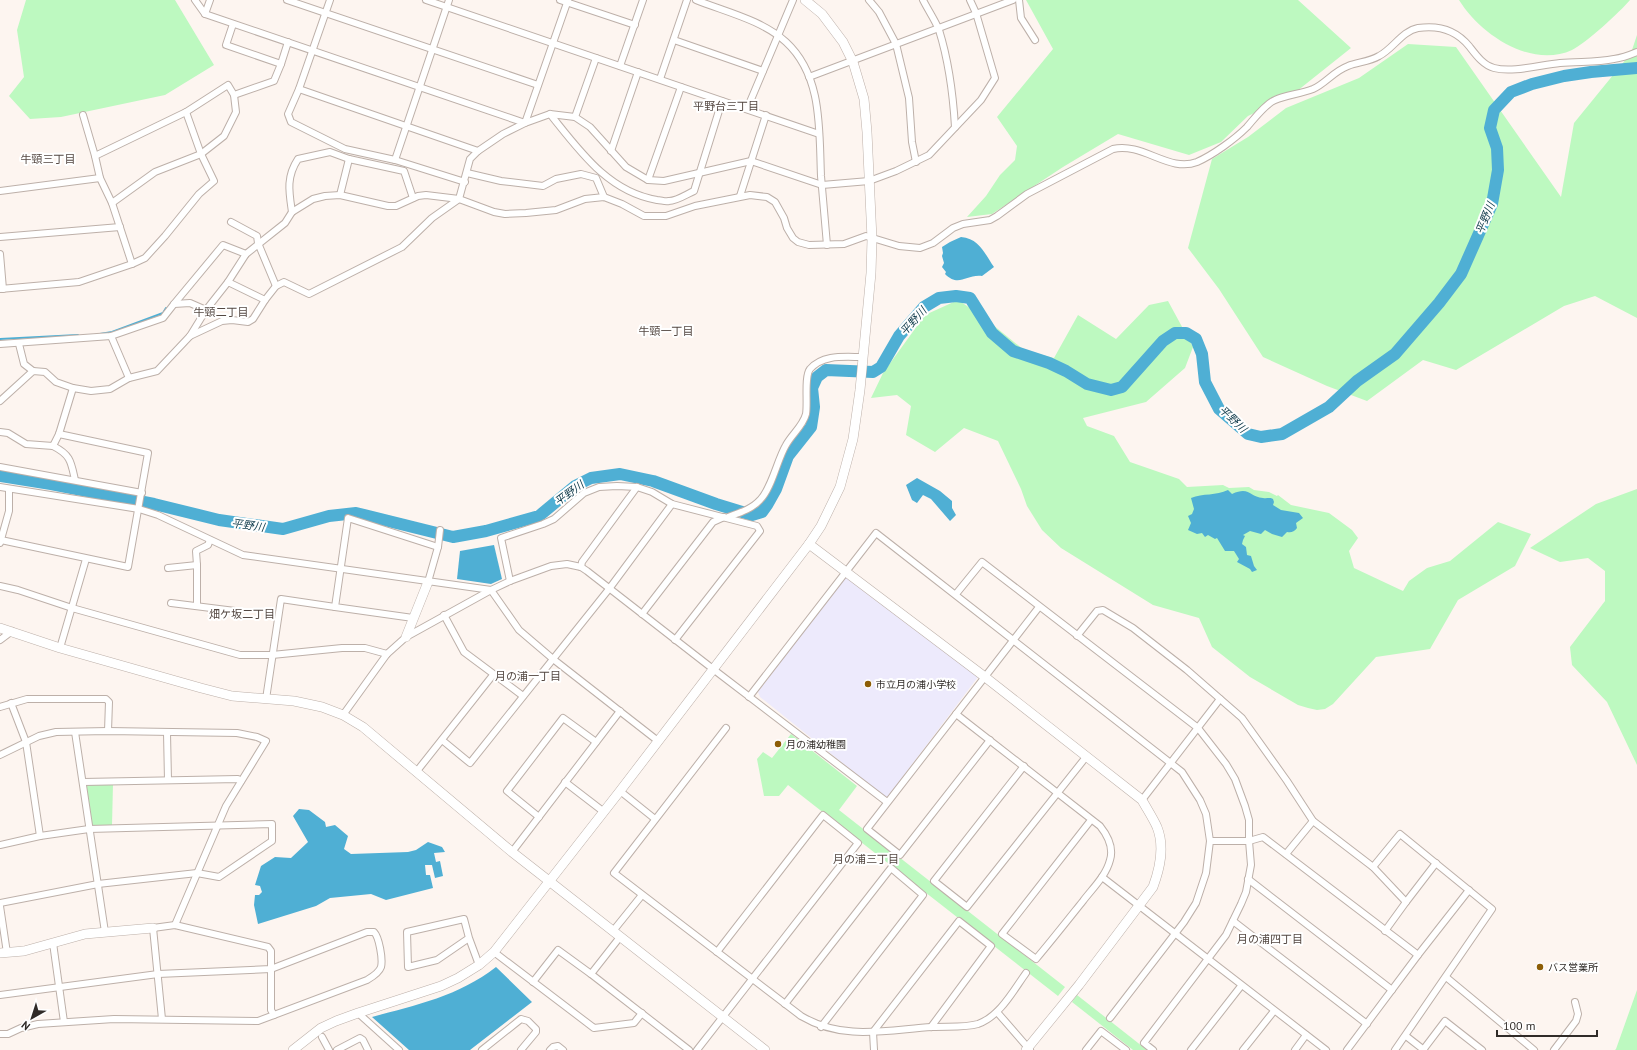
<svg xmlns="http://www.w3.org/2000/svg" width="1637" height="1050" viewBox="0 0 1637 1050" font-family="'PT Sans','Noto Sans JP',sans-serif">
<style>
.education{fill:#edeafc}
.green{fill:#bdf9c0}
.water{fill:#4fafd4}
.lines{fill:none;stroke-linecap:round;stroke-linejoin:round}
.stream{stroke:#4fafd4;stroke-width:2}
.river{stroke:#4fafd4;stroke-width:12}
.street-casing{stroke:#bdb0a9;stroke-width:8}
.secondary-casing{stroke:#bdb0a9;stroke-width:10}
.street{stroke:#fff;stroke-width:6}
.secondary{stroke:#fff;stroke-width:9}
.poi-dot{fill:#8d5d06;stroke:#fff;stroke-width:1.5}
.labels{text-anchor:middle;stroke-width:4;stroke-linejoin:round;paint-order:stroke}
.poi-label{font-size:10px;fill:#302b28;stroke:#fff;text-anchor:start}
.neighbourhood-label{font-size:11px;fill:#544842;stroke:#fff}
.water-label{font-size:11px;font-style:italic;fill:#0f3a4a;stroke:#fff}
</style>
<rect width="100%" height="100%" fill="#fdf5f0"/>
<path class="education" d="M849 576 978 677 888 796 885 797 760 697 758 692 845 577Z"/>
<g class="green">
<path d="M26 0H175L214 65 165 95 61 117 30 119 9 96 24 77 17 30Z"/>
<path d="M1026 0H1298L1351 48 1292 95 1248 116 1221 142 1189 155 1118 134 1063 167 992 214 967 217 986 196 1000 175 1015 160 1017 146 997 117 1053 49Z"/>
<path d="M1459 0H1630C1621 11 1585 44 1572 50 1531 69 1480 34 1459 0Z"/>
<path d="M1637 35V318L1595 296 1564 306 1456 370 1423 360 1367 401 1327 386 1263 357 1219 289 1188 248 1212 159 1248 137 1286 108 1359 78 1408 44 1456 47 1561 197 1574 123 1631 53Z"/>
<path d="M958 300 982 316 1024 350 1054 358 1078 315 1116 339 1149 305 1168 301 1193 347 1185 368 1146 402 1083 418 1087 426 1114 436 1130 462 1179 479 1187 487 1223 485 1229 488 1249 487 1254 490 1269 492 1277 496 1278 495 1291 505 1329 513 1352 530 1358 538 1349 551 1354 568 1403 591 1409 581 1427 568 1450 561 1498 522 1531 534 1515 566 1458 600 1430 649 1376 657 1333 704 1325 709 1317 710 1308 708 1298 705 1250 677 1212 647 1199 618 1153 605 1061 548 1042 530 1027 506 1021 489 998 441 964 428 935 452 906 435 911 406 897 395 871 398 883 373 925 315Z"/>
<path d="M1637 489V765L1607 702 1572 665 1570 647 1605 601V571L1588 558 1560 562 1530 548 1596 504Z"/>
<path d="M791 734 857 786 839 810 1065 987 1058 996 788 785 779 796H764L757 759 763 752 772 758Z"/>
<path d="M113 784 112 825 91 826 86 786 88 785Z"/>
<path d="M1637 990V1050H1615L1616 1049Z"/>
<path d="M1077 995 1147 1050H1133L1072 1002Z"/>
</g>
<g class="water">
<path d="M961 237C980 239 984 253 994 267L982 276C966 274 959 288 945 274L946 272 942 267 944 263 942 256 943 253 942 247 950 242Z"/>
<path d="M917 478 940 491 952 501V508L956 515 950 521 931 499 923 495 917 503 912 500 906 485Z"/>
<path d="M1228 490 1232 494C1250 486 1249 497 1263 498 1267 499 1269 497 1273 499L1274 502 1273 505 1281 510 1299 513 1303 518 1296 523 1297 528C1294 532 1291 533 1287 532L1282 537 1272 534 1265 530 1261 534 1250 531 1243 535 1245 536 1243 540 1242 544 1246 547 1247 555 1251 556 1254 566 1257 570 1252 572 1250 569 1237 562 1239 559 1234 551H1225L1217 538 1215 539 1208 535 1205 537 1202 533 1197 534 1188 530 1191 523 1188 516 1192 514 1194 509 1191 498C1203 493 1216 496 1228 490Z"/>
<path d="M494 545 502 579 491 584 457 579 460 551Z"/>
<path d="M299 809 309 810 325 822 326 827 335 825 348 836 344 849 351 854 408 852 416 850 428 842 442 847 445 852 434 853 436 862 440 861 443 876 435 878 432 865H425L426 875H430L433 888 386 900 371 894 330 898 316 906 258 924 254 905 255 895H259L262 892 260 886 255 885 261 866 275 857 291 858 308 842 293 816Z"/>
<path d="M496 967 532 1002 470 1050H409L372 1017C416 1005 459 996 496 967Z"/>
</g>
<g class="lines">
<g class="stream">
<path d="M100 334 112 332 163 313 166 308"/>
<path d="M0 339 78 335"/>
</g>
<path class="river" d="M0 476 51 484 154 504 219 520 283 529 329 516 356 513 453 537 486 531 539 516 575 486 591 478 620 474 653 481 716 504 752 515 762 512 767 505 776 489 788 456 811 427 814 407 812 388 817 377 826 370 873 372 881 367 899 336 924 307 939 298 956 296 970 298 992 333 1013 351 1049 363 1066 371 1087 384 1111 390 1122 387 1163 341 1175 333H1186L1196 339 1202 354 1205 382 1219 409 1248 434 1261 437 1282 434 1329 407 1357 381 1395 354 1439 303 1461 274 1492 204 1498 170 1497 148 1490 128 1494 110 1511 92 1532 84 1564 76 1591 72 1637 68"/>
<defs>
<g id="street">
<path d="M195 0 205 14 525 123 568 0"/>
<path d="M287 0 538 85"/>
<path d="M330 0 299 89 288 114 291 122 345 149 395 160 465 182"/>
<path d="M426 0 819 134"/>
<path d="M560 0 635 25"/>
<path d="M696 0C726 12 762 20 786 42 823 76 819 131 821 176 823 199 825 222 827 245"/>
<path d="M869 0 879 12 896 44 909 98 912 142 916 162"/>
<path d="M923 0C928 10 935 20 939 30 949 62 953 93 955 127"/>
<path d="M1019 0 1021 18 1035 40"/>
<path d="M205 14 210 0"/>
<path d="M674 40 763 71"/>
<path d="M281 64 288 42"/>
<path d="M620 66 643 0"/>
<path d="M809 77 1013 0"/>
<path d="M660 79 687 0"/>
<path d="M299 89 478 151"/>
<path d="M747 109 793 0"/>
<path d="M550 114C579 150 608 192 657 200 661 200 665 202 669 201 677 201 687 194 694 191L722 101"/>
<path d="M83 115 95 156 186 112 228 85 234 95 274 81 281 64 226 45 233 24"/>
<path d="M575 117 596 58"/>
<path d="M611 151 638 72"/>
<path d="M95 156 100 178 112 203 132 264"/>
<path d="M395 160 449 0"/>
<path d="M467 173 501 181 543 186 556 179 581 174 596 178 604 197"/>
<path d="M648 180 681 87"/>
<path d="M0 191 100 178"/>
<path d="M340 195 349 159"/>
<path d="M740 196 766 115"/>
<path d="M112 203 155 172 201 154 224 136 236 112 234 95"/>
<path d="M292 212C289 192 286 177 298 159L330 152 349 159 404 171 413 198"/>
<path d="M231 222 257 236 258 243 276 286"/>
<path d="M0 237 120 227"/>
<path d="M0 254 3 289"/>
<path d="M228 282 246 254 285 223 292 212 313 199 325 196 340 195 388 206H396L418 196 426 195 459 199 494 212 505 214 526 213 556 210 585 199 604 197 622 204 644 216H666L695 206 750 195 767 197 775 202 784 218 787 228 793 238 798 242 809 245 844 244 866 236 899 246 920 248 933 243 953 228 963 224 990 220 997 216 1027 194 1113 149C1143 142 1169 173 1197 162 1213 155 1235 139 1247 127 1254 119 1265 104 1275 100 1286 95 1300 94 1313 89 1325 84 1334 71 1348 66 1358 62 1369 62 1379 56 1393 49 1402 31 1418 28 1438 25 1456 30 1469 46 1476 55 1483 65 1494 68 1512 73 1540 65 1560 63 1578 61 1596 63 1614 59 1622 58 1630 55 1637 52"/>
<path d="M0 289 79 282 132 264 145 258 165 236 199 194 214 181 201 154 186 112"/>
<path d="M174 304 223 245 246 254"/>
<path d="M111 336 129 378"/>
<path d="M190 336 222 321 232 320 248 322 253 319 265 300"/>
<path d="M0 344 111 336 163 318 174 304 190 303 206 310"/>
<path d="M19 344 24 364 33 371"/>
<path d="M0 401 33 371 45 372 56 382 73 388 91 391 110 389 129 378 157 371 190 336 206 310 228 282 265 300 276 286 284 282 309 294 402 247 432 218 459 199 470 159 478 151 503 134 525 123 550 114 575 117 590 127 626 167 648 180 664 181 751 161 822 185 869 181 896 171 929 155 981 100 995 78 976 13 970 0"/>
<path d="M0 432 8 433 26 444 53 446 59 434 73 388"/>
<path d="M53 446C71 455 71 462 75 480"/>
<path d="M0 467 142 493"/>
<path d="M0 487 139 509 158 515 243 555 491 590 519 630 553 659 658 741"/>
<path d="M728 517C739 513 752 509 760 500 772 488 777 460 786 445 792 434 803 426 806 414 808 403 804 377 810 369 823 354 845 357 862 357"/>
<path d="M1 540 128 567 148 453 59 434"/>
<path d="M0 543 9 511V489"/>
<path d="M581 567 582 562 637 487"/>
<path d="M168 568 197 565"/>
<path d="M510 581 501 538 543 524 554 519 584 493 599 487 617 486 637 487 652 492 672 504 757 526 760 531 675 640"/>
<path d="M428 582 438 547 440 530"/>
<path d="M0 586 18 590 72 608 240 655H272L342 648H365L387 654"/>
<path d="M956 594 982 562 1198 728 1226 764 1235 779 1245 806 1249 820V841L1251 865 1246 892 1241 904 1226 935 1144 1043 1153 1050"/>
<path d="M171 603 235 611"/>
<path d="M197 606V565L196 551 208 545 210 540"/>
<path d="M642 614 713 522 724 517"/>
<path d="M444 615 464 652 523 696"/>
<path d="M413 618 335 607 348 518 438 547"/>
<path d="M1077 636 1097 611 1103 610 1133 628 1187 670 1242 718 1287 781 1313 821 1373 867 1406 902 1385 931"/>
<path d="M0 640 12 631"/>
<path d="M60 648 86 559"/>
<path d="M749 697 876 533 1182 772 1200 800 1206 814 1210 841 1206 873 1196 903 1184 922 1110 1018"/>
<path d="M266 699 281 599 335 607"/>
<path d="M11 703 26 742 40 836"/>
<path d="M0 707 27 699H106L109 702 108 731"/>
<path d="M956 714 1100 826C1108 836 1114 847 1110 860 1106 876 1092 889 1083 901 1067 921 1052 940 1036 959L1002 934 1091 820"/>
<path d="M343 715 387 654 406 637 491 590 510 581 551 566 567 564 581 567 587 571 713 669 887 802"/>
<path d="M726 728 614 873 801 1016C843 1041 886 1030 932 1027 947 1026 964 1028 978 1024 1000 1016 1013 991 1026 973"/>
<path d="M75 732 105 932"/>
<path d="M167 733 168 780"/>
<path d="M442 740 470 763 609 589 672 504"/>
<path d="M990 740 900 855 867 829 1039 607"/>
<path d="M0 755 39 736 56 732 108 731 237 733 257 737 266 741 226 806 175 925"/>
<path d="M1024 766 934 881 967 907 1086 757"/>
<path d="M417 771 493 675"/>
<path d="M83 782 238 779 241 781"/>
<path d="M565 782 604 812"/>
<path d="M620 791 655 819"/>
<path d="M1142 800 1220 699"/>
<path d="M539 817 507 791 563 718 596 742"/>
<path d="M1210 841H1249L1263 837 1418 955 1347 1050"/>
<path d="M0 845 40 836 89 829 272 824V841L219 877 197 873 98 884 0 903"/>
<path d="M512 852 620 711"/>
<path d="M1286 854 1313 821"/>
<path d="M1373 867 1400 834 1492 909 1395 1050"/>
<path d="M1102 877 1326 1050"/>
<path d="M1248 879 1392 990"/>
<path d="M1406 902 1436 863"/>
<path d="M0 906 7 953"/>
<path d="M1233 921 1367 1024"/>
<path d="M613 931 642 895"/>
<path d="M469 938 464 919 407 932 408 967 437 960 469 938 479 965"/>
<path d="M53 943 64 1022"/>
<path d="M494 952 594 1028 634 1023 642 1013"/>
<path d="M1418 955 1469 890"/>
<path d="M591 974 620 937"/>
<path d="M1446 977 1534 1050"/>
<path d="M533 982 558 950 591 974 689 1050"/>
<path d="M0 995 158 974 271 969 367 932H374C379 937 383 959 381 967 379 973 372 977 367 980L258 1021 114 1019 38 1024 21 1028 8 1034H0"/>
<path d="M785 1004 891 868 923 895 821 1027"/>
<path d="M997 1012 1030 1050"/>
<path d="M358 1013 399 1050"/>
<path d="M162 1019 153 928 175 925 268 947 271 951V1010L274 1015"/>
<path d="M1406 1036 1424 1050"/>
<path d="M322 1037 329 1050"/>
<path d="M337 1050 360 1038 363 1040 368 1050"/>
<path d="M482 1050 521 1019 528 1021 536 1029V1032L521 1050"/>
<path d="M550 1050 553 1047 558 1046 563 1050"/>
<path d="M697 1050 858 843 823 815 717 952"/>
<path d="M874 1050 873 1032 959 921 991 946 931 1027"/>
<path d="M1086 1050 1101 1031 1126 1050"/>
<path d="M1191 1050 1241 986"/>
<path d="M1243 1050 1274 1011"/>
<path d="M1295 1050 1306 1035"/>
<path d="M1423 1050 1445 1021 1482 1050"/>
<path d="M1554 1050 1576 1021 1578 1014 1575 1002"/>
</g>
<g id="secondary">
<path d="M809 544 985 677 1142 800C1147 809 1153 818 1157 827 1165 847 1160 868 1153 887L1079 985 1026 1050"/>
<path d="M0 628 60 648 201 688 232 696 294 701 322 707 343 715 363 727 512 852 765 1050"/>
<path d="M406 637 428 582"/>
<path d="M0 953 24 951 85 934 153 928"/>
<path d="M293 1050 321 1028 336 1021 358 1013 441 986 458 978 479 965 494 952 620 791 809 544 821 526 840 487 853 439 860 390 871 273 872 239 867 132 864 99 853 62 843 42 822 14 805 0"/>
</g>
</defs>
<use href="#street" class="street-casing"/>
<use href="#secondary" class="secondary-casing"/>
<use href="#street" class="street"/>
<use href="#secondary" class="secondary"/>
</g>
<g class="poi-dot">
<circle cx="868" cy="684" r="4"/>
<circle cx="778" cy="744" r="4"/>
<circle cx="1540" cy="967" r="4"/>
</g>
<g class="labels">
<g class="poi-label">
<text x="876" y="688">市立月の浦小学校</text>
<text x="786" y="748">月の浦幼稚園</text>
<text x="1548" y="971">バス営業所</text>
</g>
<g class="neighbourhood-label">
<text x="726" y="110">平野台三丁目</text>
<text x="48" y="163">牛頸三丁目</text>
<text x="221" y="316">牛頸二丁目</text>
<text x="666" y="335">牛頸一丁目</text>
<text x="242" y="618">畑ケ坂二丁目</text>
<text x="528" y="680">月の浦一丁目</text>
<text x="866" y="863">月の浦三丁目</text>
<text x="1270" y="943">月の浦四丁目</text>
</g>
<g class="water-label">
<text transform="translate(1485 218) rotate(-68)" y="4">平野川</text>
<text transform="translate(913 321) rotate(-48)" y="4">平野川</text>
<text transform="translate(1233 419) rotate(44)" y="4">平野川</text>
<text transform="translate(569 493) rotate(-36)" y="4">平野川</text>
<text transform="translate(248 525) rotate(8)" y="4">平野川</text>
</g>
</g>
<g transform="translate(32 1018) rotate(219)" stroke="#ffffff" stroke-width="3" paint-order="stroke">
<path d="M0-3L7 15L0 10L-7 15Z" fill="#302b28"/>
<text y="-6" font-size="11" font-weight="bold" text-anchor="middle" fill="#302b28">N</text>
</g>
<path d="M1497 1030v6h100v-6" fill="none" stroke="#302b28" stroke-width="2"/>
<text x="1503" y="1030" font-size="12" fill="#302b28" stroke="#ffffff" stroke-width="3" paint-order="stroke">100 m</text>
</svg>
